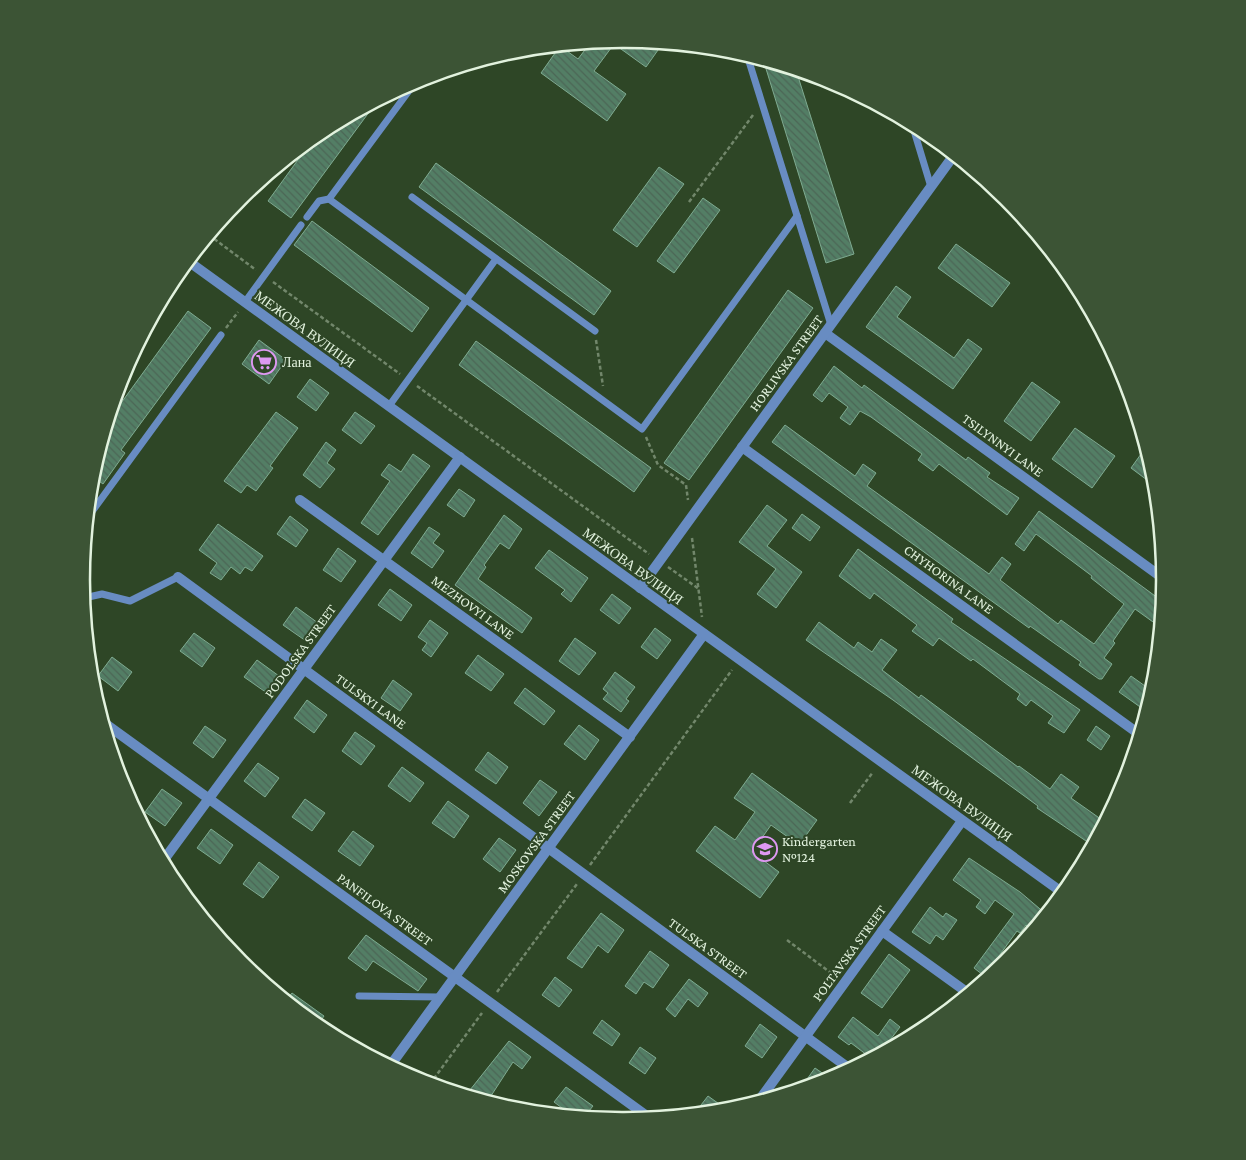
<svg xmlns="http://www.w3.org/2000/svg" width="1246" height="1160" viewBox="0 0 1246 1160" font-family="'Crimson Pro',serif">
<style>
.building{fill:url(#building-back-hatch);stroke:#7fab91}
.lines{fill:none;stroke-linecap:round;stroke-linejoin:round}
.path{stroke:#72876b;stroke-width:2.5;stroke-dasharray:4 2.5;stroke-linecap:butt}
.service{stroke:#688cc2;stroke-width:7}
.minor{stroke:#688cc2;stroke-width:10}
.tertiary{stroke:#688cc2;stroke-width:10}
.labels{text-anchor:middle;stroke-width:4;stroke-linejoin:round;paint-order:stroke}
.street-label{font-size:14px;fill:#e2f2de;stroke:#2e4626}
.poi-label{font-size:14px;fill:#e2f2de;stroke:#2e4626;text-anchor:start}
.rim{fill:none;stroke:#e2f2de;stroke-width:2.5}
</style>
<defs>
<pattern id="building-back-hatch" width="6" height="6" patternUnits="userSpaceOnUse" patternTransform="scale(1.25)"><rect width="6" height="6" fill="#537e65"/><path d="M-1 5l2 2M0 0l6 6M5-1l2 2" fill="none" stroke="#4c6656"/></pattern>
</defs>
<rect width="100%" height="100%" fill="#2e4626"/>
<g class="building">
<path d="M623 39 663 43 646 67 614 44 594 71 626 94 607 121 541 73 560 46 578 59 591 42Z"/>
<path d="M763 59 796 70 854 254 826 263Z"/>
<path d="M378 100 291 218 268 201 316 135Z"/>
<path d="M436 163 611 291 594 315 419 187Z"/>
<path d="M659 167 684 184 637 247 613 230Z"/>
<path d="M703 198 720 210 674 273 657 261Z"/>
<path d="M312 221 429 308 412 332 294 245Z"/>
<path d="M956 244 1010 283 992 307 938 268Z"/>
<path d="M896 286 911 297 897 317 954 358 968 339 982 349 953 389 866 327Z"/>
<path d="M788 290 813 308 689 480 664 463Z"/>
<path d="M188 311 211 328 121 450 125 453 103 484 92 476 108 421Z"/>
<path d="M259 340 286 360 269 384 242 364Z"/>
<path d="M476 341 651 468 634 492 459 365Z"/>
<path d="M834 366 862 388 864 385 966 460 968 457 990 473 987 477 1019 498 1007 515 939 464 933 471 918 460 922 454 871 417 860 411 850 425 840 418 848 407 829 393 822 402 813 395Z"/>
<path d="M310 379 329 393 316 411 297 397Z"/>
<path d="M1032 382 1060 402 1031 441 1004 421Z"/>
<path d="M276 412 298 428 270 466 273 468 256 491 247 485 241 493 224 481Z"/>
<path d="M355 412 375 426 361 444 342 430Z"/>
<path d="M785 425 855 476 863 464 876 473 867 486 989 574 1002 557 1011 564 1000 580 1058 624 1061 620 1094 644 1124 604 1091 578 1092 576 1036 534 1024 551 1015 544 1039 511 1162 601 1160 627 1135 609 1113 641 1115 643 1104 658 1112 664 1102 679H1099L1079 665 1081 662 1030 626 1029 628 772 442Z"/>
<path d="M1075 428 1115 456 1092 488 1052 459Z"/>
<path d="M326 442 336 450 327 463 335 469 320 488 303 475Z"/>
<path d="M1146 447 1154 475 1155 486 1131 468Z"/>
<path d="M413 454 430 466 378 535 361 523 390 481 381 475 389 464 401 472Z"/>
<path d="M459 489 475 500 464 517 447 505Z"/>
<path d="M767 505 787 520 767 546 802 572 776 608 757 594 776 569 739 542Z"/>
<path d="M802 514 820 527 810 541 792 528Z"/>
<path d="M504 515 522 529 509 549 500 543 484 565 486 567 478 579 532 618 522 633 455 585Z"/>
<path d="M290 516 308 530 296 547 277 534Z"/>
<path d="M218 524 263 556 252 571 245 567 240 574 231 567 221 580 210 573 217 563 199 550Z"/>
<path d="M429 527 440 534 433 543 444 551 432 568 411 553Z"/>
<path d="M338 548 356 561 341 582 323 570Z"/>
<path d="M858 549 953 619 951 622 1080 710 1064 733 1048 723 1053 716 1031 700 1026 706 1017 699 1020 694 973 659 971 661 939 638 933 646 912 631 917 625 874 593 870 599 839 576Z"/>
<path d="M549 550 588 578 571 602 561 594 565 590 535 568Z"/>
<path d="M390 589 412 605 401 621 378 605Z"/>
<path d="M612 594 631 608 619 624 600 610Z"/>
<path d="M296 607 318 623 306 641 283 625Z"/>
<path d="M430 620 448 633 431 657 422 650 427 643 418 637Z"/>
<path d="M819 622 854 648 858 642 872 652 881 639 897 650 882 670 919 698 921 695 1018 767 1019 766 1050 789 1061 774 1079 787 1071 798 1105 822 1092 845 1037 808 1038 806 893 700 806 640Z"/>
<path d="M655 628 671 640 657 659 641 647Z"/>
<path d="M194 633 215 648 202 667 180 651Z"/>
<path d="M575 638 596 653 579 675 559 661Z"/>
<path d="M478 655 504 674 491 691 465 673Z"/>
<path d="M112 657 132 672 118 691 98 676Z"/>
<path d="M257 660 279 676 267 693 244 677Z"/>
<path d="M615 672 635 687 626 699 629 701 621 712 603 699 608 693 603 689Z"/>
<path d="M1131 676 1152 691 1143 709 1119 692Z"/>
<path d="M393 680 412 694 400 711 381 698Z"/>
<path d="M525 688 555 711 544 725 514 703Z"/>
<path d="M307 700 327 715 314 733 294 718Z"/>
<path d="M579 725 599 740 585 760 564 744Z"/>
<path d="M205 726 226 740 213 758 193 743Z"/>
<path d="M1096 726 1110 736 1101 750 1087 740Z"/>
<path d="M355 732 375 746 361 765 342 751Z"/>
<path d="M488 752 508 767 496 784 475 770Z"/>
<path d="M258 763 279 778 265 797 244 781Z"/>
<path d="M402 767 424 783 410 802 388 786Z"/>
<path d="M752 773 817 820 799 845 771 825 752 852 779 872 760 898 696 851 715 826 735 840 755 812 734 798Z"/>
<path d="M540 780 557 792 539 816 523 803Z"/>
<path d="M162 789 182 803 165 826 145 812Z"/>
<path d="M305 799 325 813 312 831 292 817Z"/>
<path d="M448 801 469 816 454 838 432 823Z"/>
<path d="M211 829 233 845 220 864 197 848Z"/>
<path d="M353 831 374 846 360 866 338 851Z"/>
<path d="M499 838 516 850 500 872 483 859Z"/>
<path d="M969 858 1020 892 1046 914 1032 930 1026 925 1020 933 1017 931 996 960 1003 965 987 978 974 968 1014 914 995 900 985 914 976 907 981 900 953 880Z"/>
<path d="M259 862 279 877 263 898 243 884Z"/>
<path d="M930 907 943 917 946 913 957 920 943 940 936 935 930 944 912 932Z"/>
<path d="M601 913 624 930 608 953 598 945 582 968 567 958Z"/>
<path d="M366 935 427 979 418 991 373 961 366 971 348 958Z"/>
<path d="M650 951 669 965 653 988 644 982 636 994 625 986Z"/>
<path d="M889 954 910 970 882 1008 861 993Z"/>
<path d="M555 977 572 990 559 1007 542 995Z"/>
<path d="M689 979 708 993 698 1007 688 999 675 1017 666 1009Z"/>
<path d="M292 993 324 1016 317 1026 286 1000Z"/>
<path d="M853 1017 878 1036 890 1019 900 1027 887 1044 891 1047 871 1058 851 1043 849 1045 838 1037Z"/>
<path d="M602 1020 620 1034 612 1046 593 1033Z"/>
<path d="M760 1024 777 1037 762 1058 745 1046Z"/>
<path d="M509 1041 531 1057 522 1069 513 1062 487 1102 466 1095Z"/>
<path d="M640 1047 656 1058 645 1074 629 1063Z"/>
<path d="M815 1068 831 1079 800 1089Z"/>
<path d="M566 1087 593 1106 584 1117 563 1115 566 1111 554 1102Z"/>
<path d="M708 1096 729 1111 694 1114Z"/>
</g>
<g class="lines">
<g class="path">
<path d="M689 202 753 115"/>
<path d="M209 235 256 270"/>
<path d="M273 282 400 374"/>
<path d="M226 328 238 312"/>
<path d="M596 340 603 386"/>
<path d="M417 386 649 554"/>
<path d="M646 437 658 465 686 485 688 500"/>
<path d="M692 538 702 617"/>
<path d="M668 567 699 589"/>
<path d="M850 803 873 772"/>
<path d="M590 865 732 670"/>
<path d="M787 940 835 976"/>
<path d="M497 992 577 884"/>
<path d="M430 1084 482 1013"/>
</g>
<g class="service">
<path d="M747 55 831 325"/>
<path d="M912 124 931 187"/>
<path d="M412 197 595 331"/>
<path d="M329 199 642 429 797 216"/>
<path d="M307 217 319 201 329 199 417 80"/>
<path d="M245 302 301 225"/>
<path d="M389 406 496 259"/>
<path d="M88 517 221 335"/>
<path d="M84 598 102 594 130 601 178 577"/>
<path d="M359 996 440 997"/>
</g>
<g class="minor">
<path d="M825 333 1164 579"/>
<path d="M742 447 1139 734"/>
<path d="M300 500 630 737"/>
<path d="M178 577 850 1069"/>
<path d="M640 588 954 155"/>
<path d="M103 722 651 1119"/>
<path d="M163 861 460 457"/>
<path d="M882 931 968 993"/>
<path d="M390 1066 704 634"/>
<path d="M758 1102 962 821"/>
</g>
<path class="tertiary" d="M188 261 1063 893"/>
</g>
<defs>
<symbol id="supermarket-ring" viewBox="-11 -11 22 22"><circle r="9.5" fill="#2e4626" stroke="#de98f2" stroke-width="1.5"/><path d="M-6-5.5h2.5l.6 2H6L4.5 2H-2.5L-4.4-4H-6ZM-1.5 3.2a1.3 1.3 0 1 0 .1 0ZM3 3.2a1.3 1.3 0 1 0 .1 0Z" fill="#de98f2"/></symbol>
<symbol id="school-ring" viewBox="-11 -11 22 22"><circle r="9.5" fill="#2e4626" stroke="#de98f2" stroke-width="1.5"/><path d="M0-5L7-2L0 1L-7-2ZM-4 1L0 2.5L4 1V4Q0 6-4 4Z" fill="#de98f2"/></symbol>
</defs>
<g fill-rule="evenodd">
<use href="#supermarket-ring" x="250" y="348" width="28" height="28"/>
<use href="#school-ring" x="751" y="835" width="28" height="28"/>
</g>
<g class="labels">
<g class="street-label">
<text transform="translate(305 329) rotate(36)" y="5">МЕЖОВА ВУЛИЦЯ</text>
<text transform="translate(786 363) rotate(-54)" y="5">HORLIVSKA STREET</text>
<text transform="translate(1003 445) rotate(36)" y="5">TSILYNNYI LANE</text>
<text transform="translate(633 566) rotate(36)" y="5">МЕЖОВА ВУЛИЦЯ</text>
<text transform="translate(949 579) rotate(36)" y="5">CHYHORINA LANE</text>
<text transform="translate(473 607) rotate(36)" y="5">MEZHOVYI LANE</text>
<text transform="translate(300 651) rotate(-54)" y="5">PODOLSKA STREET</text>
<text transform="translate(371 701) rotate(36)" y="5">TULSKYI LANE</text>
<text transform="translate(962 803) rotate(36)" y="5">МЕЖОВА ВУЛИЦЯ</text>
<text transform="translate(536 842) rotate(-54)" y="5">MOSKOVSKA STREET</text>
<text transform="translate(385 909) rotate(36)" y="5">PANFILOVA STREET</text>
<text transform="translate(708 948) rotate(36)" y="5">TULSKA STREET</text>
<text transform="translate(849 953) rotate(-54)" y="5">POLTAVSKA STREET</text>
</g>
<g class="poi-label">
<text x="282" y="367">Лана</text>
<text x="782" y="846">Kindergarten<tspan x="782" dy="16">№124</tspan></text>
</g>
</g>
<path d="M0 0H1246V1160H0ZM622 48H624A532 532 0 0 1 1156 580V580A532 532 0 0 1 624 1112H622A532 532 0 0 1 90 580V580A532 532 0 0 1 622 48Z" fill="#3c5435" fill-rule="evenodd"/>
<path class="rim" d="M622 48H624A532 532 0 0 1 1156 580V580A532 532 0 0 1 624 1112H622A532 532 0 0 1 90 580V580A532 532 0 0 1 622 48Z"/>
</svg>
